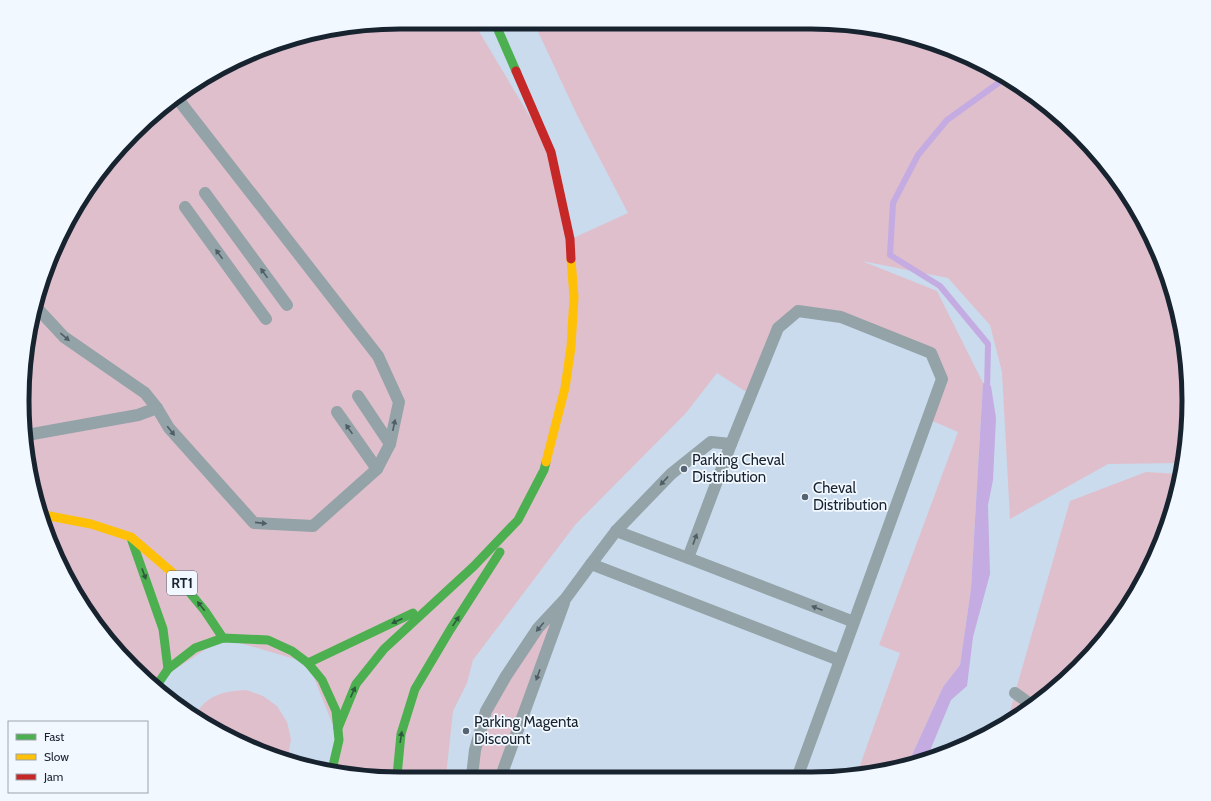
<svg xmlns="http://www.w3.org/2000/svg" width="1211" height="801" viewBox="0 0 1211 801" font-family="Cabin,sans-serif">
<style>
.green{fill:#dfbfcc}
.water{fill:#c4abe2}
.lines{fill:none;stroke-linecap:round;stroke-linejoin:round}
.stream{stroke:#c4abe2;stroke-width:6}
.lane{stroke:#93a3a7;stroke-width:12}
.fast{stroke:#4caf50;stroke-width:9}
.slow{stroke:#ffc107;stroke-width:9}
.jam{stroke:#c62828;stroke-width:9}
.oneway{fill:#4f5d66}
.oneway2{fill:#2d5b3d}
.poi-dot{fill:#566372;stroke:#f2f8ff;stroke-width:1.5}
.labels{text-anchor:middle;stroke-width:3.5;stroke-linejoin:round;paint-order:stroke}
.shield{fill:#f2f8ff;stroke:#59636e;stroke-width:1}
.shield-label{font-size:14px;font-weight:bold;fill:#182330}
.poi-label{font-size:15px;fill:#182330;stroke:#f2f8ff;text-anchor:start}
.rim{fill:none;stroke:#182330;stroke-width:5}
</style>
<rect width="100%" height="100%" fill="#cadbed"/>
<g class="green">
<path d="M401 22 474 23 551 152 571 239 628 213 577 115 534 23 860 25 978 61 1060 116 1111 170 1150 233 1176 303 1188 376 1186 450 1183 463 1108 464 1010 519 1002 372 990 325 948 278 862 261 937 291 983 383 971 589 960 665 943 687 907 766 834 778 837 772 858 771 900 653 879 645 958 432 928 419 942 379 931 353 841 317 798 311 778 328 751 395 717 373 686 413 575 525 473 660 467 683 453 711 446 776H351L332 770 339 740 308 663 223 638 151 685 73 590 29 475 23 376 51 256 100 170 190 86 279 42Z"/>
<path d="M1146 472 1180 474 1169 522 1138 590 1095 650 1041 701 1010 720 1008 719 1015 693 1070 501Z"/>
<path d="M566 598 501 776H472L486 711Z"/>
<path d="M246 690 263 696 277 706 287 722 291 739 288 757 233 740 195 715C207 695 224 691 246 690Z"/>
</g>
<path class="water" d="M983 383 991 386 996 418 993 480 988 505 990 574 973 637 967 686 951 700 929 753 928 759 907 766 943 687 960 665 971 589Z"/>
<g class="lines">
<path class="stream" d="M987 392 988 344 940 286 890 255 893 203 918 155 947 120 1004 79"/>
<g class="lane">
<path d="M205 193 287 305"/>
<path d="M185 207 266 319"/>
<path d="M52 254 53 255"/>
<path d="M38 309 64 337 145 393 157 408 169 428 254 523 313 526 377 469 390 444 399 402 378 356 177 98"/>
<path d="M358 396 390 444"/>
<path d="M337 412 377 469"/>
<path d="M27 435 138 415 157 408"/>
<path d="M616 531 688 558"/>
<path d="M591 564 839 660"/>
<path d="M1015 693 1033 706"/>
<path d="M472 776 475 750 486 711 506 676 538 628 566 598 591 564 616 531 671 474 711 442 731 444"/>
<path d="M501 776 564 603"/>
<path d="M797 778 854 622 942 379 931 353 841 317 798 311 778 328 731 444 688 558 854 622"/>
</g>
<g class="fast">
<path d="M495 23 516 71"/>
<path d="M131 538 163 629 168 669"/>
<path d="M186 588 205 611 223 638"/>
<path d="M308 663 413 613"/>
<path d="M155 688 168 669 195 648 223 638 268 640 292 651 308 663 322 680 336 711 339 740 332 770"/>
<path d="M338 728 356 684 384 649 474 566 518 520 544 470 546 462"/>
<path d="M397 776 401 734 415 689 450 630 500 552"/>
</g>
<g class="slow">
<path d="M546 462 565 388 571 347 574 297 571 259"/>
<path d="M44 515 91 524 131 537 174 574 186 588"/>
</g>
<path class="jam" d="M516 71 551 152 570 239 571 259"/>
</g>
<defs><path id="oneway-solid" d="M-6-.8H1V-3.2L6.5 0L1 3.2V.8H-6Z"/></defs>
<g class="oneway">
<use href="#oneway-solid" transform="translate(219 254) rotate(-126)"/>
<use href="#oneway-solid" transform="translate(264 273) rotate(-126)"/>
<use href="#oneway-solid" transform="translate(65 337) rotate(40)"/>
<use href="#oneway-solid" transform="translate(394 425) rotate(-78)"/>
<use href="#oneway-solid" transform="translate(349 429) rotate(-125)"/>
<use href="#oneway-solid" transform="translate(171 431) rotate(51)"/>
<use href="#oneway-solid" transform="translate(664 481) rotate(133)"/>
<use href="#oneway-solid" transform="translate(261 523) rotate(6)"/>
<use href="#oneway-solid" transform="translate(695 539) rotate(-70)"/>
<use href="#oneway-solid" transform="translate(817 608) rotate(-159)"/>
<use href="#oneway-solid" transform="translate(540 627) rotate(130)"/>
<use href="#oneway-solid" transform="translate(538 675) rotate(110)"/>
</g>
<g class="oneway2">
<use href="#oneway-solid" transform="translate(144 574) rotate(70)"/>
<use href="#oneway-solid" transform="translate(201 606) rotate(-129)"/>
<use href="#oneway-solid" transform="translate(397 621) rotate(155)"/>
<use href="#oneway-solid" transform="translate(456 621) rotate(-56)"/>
<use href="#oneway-solid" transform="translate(353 692) rotate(-66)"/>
<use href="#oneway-solid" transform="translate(401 737) rotate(-81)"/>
</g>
<g class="poi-dot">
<circle cx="684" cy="469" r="4"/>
<circle cx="805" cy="497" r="4"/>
<circle cx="466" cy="731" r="4"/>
</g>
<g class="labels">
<rect class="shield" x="167" y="571" width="30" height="24" rx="3"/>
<g class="shield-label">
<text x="182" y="588">RT1</text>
</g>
<g class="poi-label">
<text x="692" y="465">Parking Cheval<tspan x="692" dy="17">Distribution</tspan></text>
<text x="813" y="493">Cheval<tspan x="813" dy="17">Distribution</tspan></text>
<text x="474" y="727">Parking Magenta<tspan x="474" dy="17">Discount</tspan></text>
</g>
</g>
<path d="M0 0H1211V801H0ZM400 29H811A371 371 0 0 1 1182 400V401A371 371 0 0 1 811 772H400A371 371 0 0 1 29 401V400A371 371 0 0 1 400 29Z" fill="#f2f8ff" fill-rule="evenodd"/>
<path class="rim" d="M400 29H811A371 371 0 0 1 1182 400V401A371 371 0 0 1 811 772H400A371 371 0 0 1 29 401V400A371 371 0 0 1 400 29Z"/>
<rect x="8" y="721" width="140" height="72" fill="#f2f8ff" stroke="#9ba3ac"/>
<rect x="16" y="734" width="20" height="6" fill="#4caf50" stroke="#9ba3ac"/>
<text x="44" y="741" font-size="12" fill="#182330">Fast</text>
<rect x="16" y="754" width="20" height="6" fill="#ffc107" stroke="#9ba3ac"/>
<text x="44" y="761" font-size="12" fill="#182330">Slow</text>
<rect x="16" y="774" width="20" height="6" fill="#c62828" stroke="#9ba3ac"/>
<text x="44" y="781" font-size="12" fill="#182330">Jam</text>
</svg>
